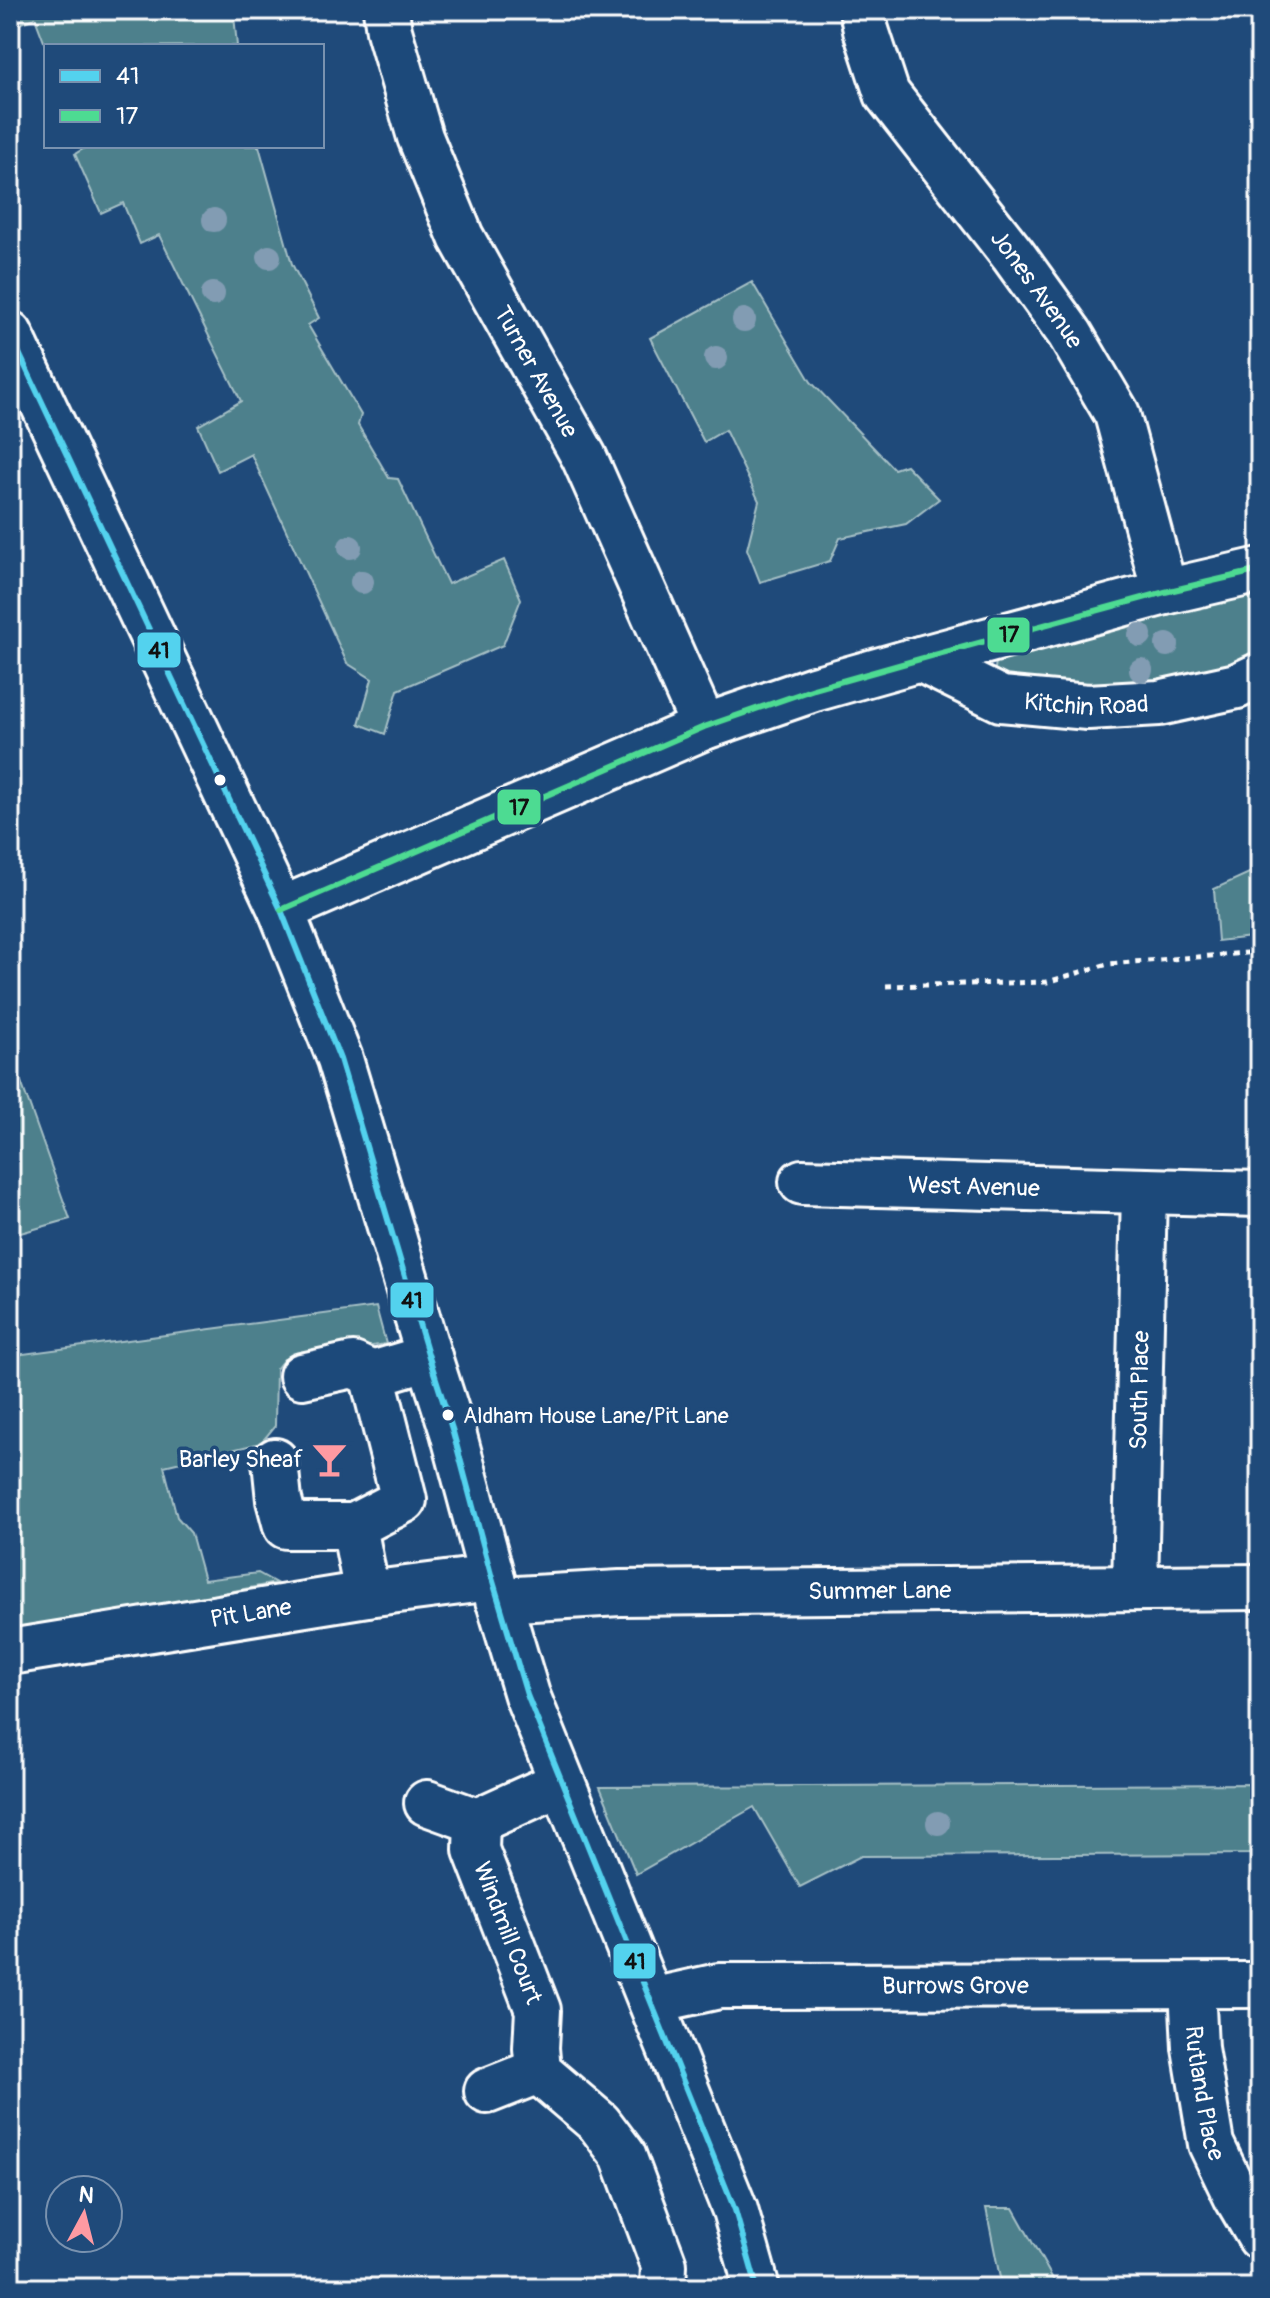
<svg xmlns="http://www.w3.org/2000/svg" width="1270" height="2298" viewBox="0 0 1270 2298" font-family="Pangolin,sans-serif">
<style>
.green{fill:#4e808c;stroke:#a6c0c6;stroke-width:2}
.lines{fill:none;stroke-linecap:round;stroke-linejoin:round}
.minor-casing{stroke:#fff;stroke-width:50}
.path{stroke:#fff;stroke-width:5;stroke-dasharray:6 6;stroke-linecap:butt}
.minor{stroke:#1f4a7a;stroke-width:44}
.bus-1-casing{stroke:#1f4a7a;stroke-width:12}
.bus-2-casing{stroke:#1f4a7a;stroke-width:12}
.bus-1{stroke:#53d2ee;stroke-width:6}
.bus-2{stroke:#4ddb92;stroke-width:6}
.tree{fill:#829cb3}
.bus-dot{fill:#fff;stroke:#1f4a7a;stroke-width:3}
.labels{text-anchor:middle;stroke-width:7;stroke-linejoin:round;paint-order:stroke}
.bus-label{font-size:22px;fill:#fff;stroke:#1f4a7a;text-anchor:start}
.street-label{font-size:24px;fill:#fff;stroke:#1f4a7a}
.poi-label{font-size:24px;fill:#fff;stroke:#1f4a7a;text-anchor:end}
.line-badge{stroke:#1f4a7a;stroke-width:3}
.pale-badge-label{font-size:22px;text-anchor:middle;font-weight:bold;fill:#111}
</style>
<rect width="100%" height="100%" fill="#1f4a7a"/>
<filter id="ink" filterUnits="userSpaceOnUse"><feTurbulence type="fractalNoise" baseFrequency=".0125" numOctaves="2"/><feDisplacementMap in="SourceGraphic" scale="16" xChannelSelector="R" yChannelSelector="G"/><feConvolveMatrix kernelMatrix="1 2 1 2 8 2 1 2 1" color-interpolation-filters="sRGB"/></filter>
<g filter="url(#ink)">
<g class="green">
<path d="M10 10H273V11L234 15 237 46 46 47 35 18 13 26 10 19Z"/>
<path d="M88 146H259L292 264 319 318 308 325 361 415 358 425 389 478 398 479 448 584 504 560 521 599 503 645 398 690 385 734 359 724 372 679 347 663 251 454 218 471 198 426 241 401 159 235 140 244 123 203 101 213 75 154Z"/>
<path d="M752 282 811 382 894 469 906 465 939 499 906 524 840 538 830 561 760 582 747 549 759 501 725 430 704 442 650 338Z"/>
<path d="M1260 587V655L1228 669 1154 687 1008 684 994 674 996 662 1008 653Z"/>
<path d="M1260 868V936L1218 941 1214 889Z"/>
<path d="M10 1056 19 1076 70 1219 10 1236Z"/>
<path d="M376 1307 386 1344 284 1359 276 1369 275 1426 261 1443 164 1466 177 1517 191 1533 204 1580 258 1573 276 1583 102 1616 10 1630V1339L16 1355Z"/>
<path d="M1260 1784V1854L861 1856 800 1887 754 1807 636 1874 600 1787Z"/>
<path d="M986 2208H1013L1058 2288H1002Z"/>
</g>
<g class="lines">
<defs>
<g id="minor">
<path id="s1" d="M386 10 389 31 420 137 461 237 584 457 704 727"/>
<path id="s2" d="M862 10 866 30 887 94 1013 255 1070 334 1117 414 1165 592"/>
<path d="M10 334 281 910 340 1059 429 1357 453 1432 492 1578 527 1695 735 2210 757 2288"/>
<path id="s3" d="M920 659 1001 699 1088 707 1159 703 1237 686 1260 675"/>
<path d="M281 910 704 727 814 689 920 659 1165 592 1260 570"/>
<path id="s4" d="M802 1182 1260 1194"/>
<path d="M302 1376 353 1365 372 1374"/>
<path d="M275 1461 279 1500 286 1526H354"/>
<path id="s5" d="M1135 1588 1144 1191"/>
<path d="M367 1594 354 1526 404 1500 372 1374 429 1357"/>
<path id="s6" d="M498 1600 620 1593 1260 1587"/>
<path id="s7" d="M10 1652 367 1594 492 1578"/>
<path id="s8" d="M561 1783 477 1821 476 1850 538 2010 536 2048 538 2071 599 2123 623 2155 664 2265 663 2288"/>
<path d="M427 1803 477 1821"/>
<path id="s9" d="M1192 1986 1195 2048 1211 2144 1236 2196 1260 2237"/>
<path id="s10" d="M651 2001 719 1986 1260 1985"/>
<path d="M487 2091 538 2071"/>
</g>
</defs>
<use href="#minor" class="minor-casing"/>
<path class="path" d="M886 986 1047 982 1108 964 1260 952"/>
<use href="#minor" class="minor"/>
<defs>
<path id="bus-1" d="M10 334 281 910 340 1059 429 1357 453 1432 492 1578 527 1695 735 2210 757 2288"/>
<path id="bus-2" d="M281 910 704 727 814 689 920 659 1165 592 1260 570"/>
</defs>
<use href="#bus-1" class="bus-1-casing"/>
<use href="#bus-2" class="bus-2-casing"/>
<use href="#bus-1" class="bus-1"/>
<use href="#bus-2" class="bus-2"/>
</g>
<g class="tree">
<circle cx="214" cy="220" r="12"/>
<circle cx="269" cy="257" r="12"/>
<circle cx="213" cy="294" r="12"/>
<circle cx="744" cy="320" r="12"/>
<circle cx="716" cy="358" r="12"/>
<circle cx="350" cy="547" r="12"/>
<circle cx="362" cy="582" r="12"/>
<circle cx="1140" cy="635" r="12"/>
<circle cx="1167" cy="645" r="12"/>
<circle cx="1141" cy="670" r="12"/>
<circle cx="938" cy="1823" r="12"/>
</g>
</g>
<defs>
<symbol id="bar-bare" viewBox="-9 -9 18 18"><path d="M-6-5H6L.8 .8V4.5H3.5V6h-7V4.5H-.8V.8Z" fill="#ff9aa2" stroke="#1f4a7a" stroke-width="2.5" paint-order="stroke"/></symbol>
</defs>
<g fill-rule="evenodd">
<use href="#bar-bare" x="304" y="1434" width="51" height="51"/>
</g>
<g class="bus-dot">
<circle cx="220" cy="780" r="7"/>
<circle cx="448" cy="1415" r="7"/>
</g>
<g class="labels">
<g class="bus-label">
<text x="463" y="1423">Aldham House Lane/Pit Lane</text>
</g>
<g class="street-label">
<text dy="8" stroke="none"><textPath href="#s2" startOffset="334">Jones Avenue</textPath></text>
<text dy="8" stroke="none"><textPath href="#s1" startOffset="394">Turner Avenue</textPath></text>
<text dy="8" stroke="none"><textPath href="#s3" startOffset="176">Kitchin Road</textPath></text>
<text dy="8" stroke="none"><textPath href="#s4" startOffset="172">West Avenue</textPath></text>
<text dy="8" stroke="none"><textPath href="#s5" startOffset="198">South Place</textPath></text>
<text dy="8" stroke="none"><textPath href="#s6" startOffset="382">Summer Lane</textPath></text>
<text dy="8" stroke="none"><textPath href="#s7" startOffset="244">Pit Lane</textPath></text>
<text dy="8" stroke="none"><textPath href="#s8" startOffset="210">Windmill Court</textPath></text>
<text dy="8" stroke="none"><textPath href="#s10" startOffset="306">Burrows Grove</textPath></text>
<text dy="8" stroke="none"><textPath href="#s9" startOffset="108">Rutland Place</textPath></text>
</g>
<g class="poi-label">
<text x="303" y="1467">Barley Sheaf</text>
</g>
</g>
<g class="line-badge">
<rect x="986" y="616" width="45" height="38" rx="8" fill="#4ddb92"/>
<rect x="136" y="631" width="46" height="38" rx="8" fill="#53d2ee"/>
<rect x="496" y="788" width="46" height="38" rx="8" fill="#4ddb92"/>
<rect x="389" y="1281" width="46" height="38" rx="8" fill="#53d2ee"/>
<rect x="612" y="1942" width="45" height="38" rx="8" fill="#53d2ee"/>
</g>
<g class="pale-badge-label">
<text x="1009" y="642">17</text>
<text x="159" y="658">41</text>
<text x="519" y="815">17</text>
<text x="412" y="1308">41</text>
<text x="635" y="1969">41</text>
</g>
<rect width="1270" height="2298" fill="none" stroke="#1f4a7a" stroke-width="40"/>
<rect x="20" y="20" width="1230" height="2258" fill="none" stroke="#fff" stroke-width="3" filter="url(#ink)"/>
<rect x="44" y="44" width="280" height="104" fill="#1f4a7a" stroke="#7992af" stroke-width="2"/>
<rect x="60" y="70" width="40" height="12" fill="#53d2ee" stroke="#7992af" stroke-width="2"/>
<text x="116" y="84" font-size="24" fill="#ffffff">41</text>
<rect x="60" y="110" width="40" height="12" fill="#4ddb92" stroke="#7992af" stroke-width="2"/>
<text x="116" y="124" font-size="24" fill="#ffffff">17</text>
<g transform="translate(84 2214) rotate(7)"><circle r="38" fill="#1f4a7a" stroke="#7992af" stroke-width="2"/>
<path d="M0-6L14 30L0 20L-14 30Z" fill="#ff9aa2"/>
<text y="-12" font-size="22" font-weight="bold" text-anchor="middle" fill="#ffffff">N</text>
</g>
</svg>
